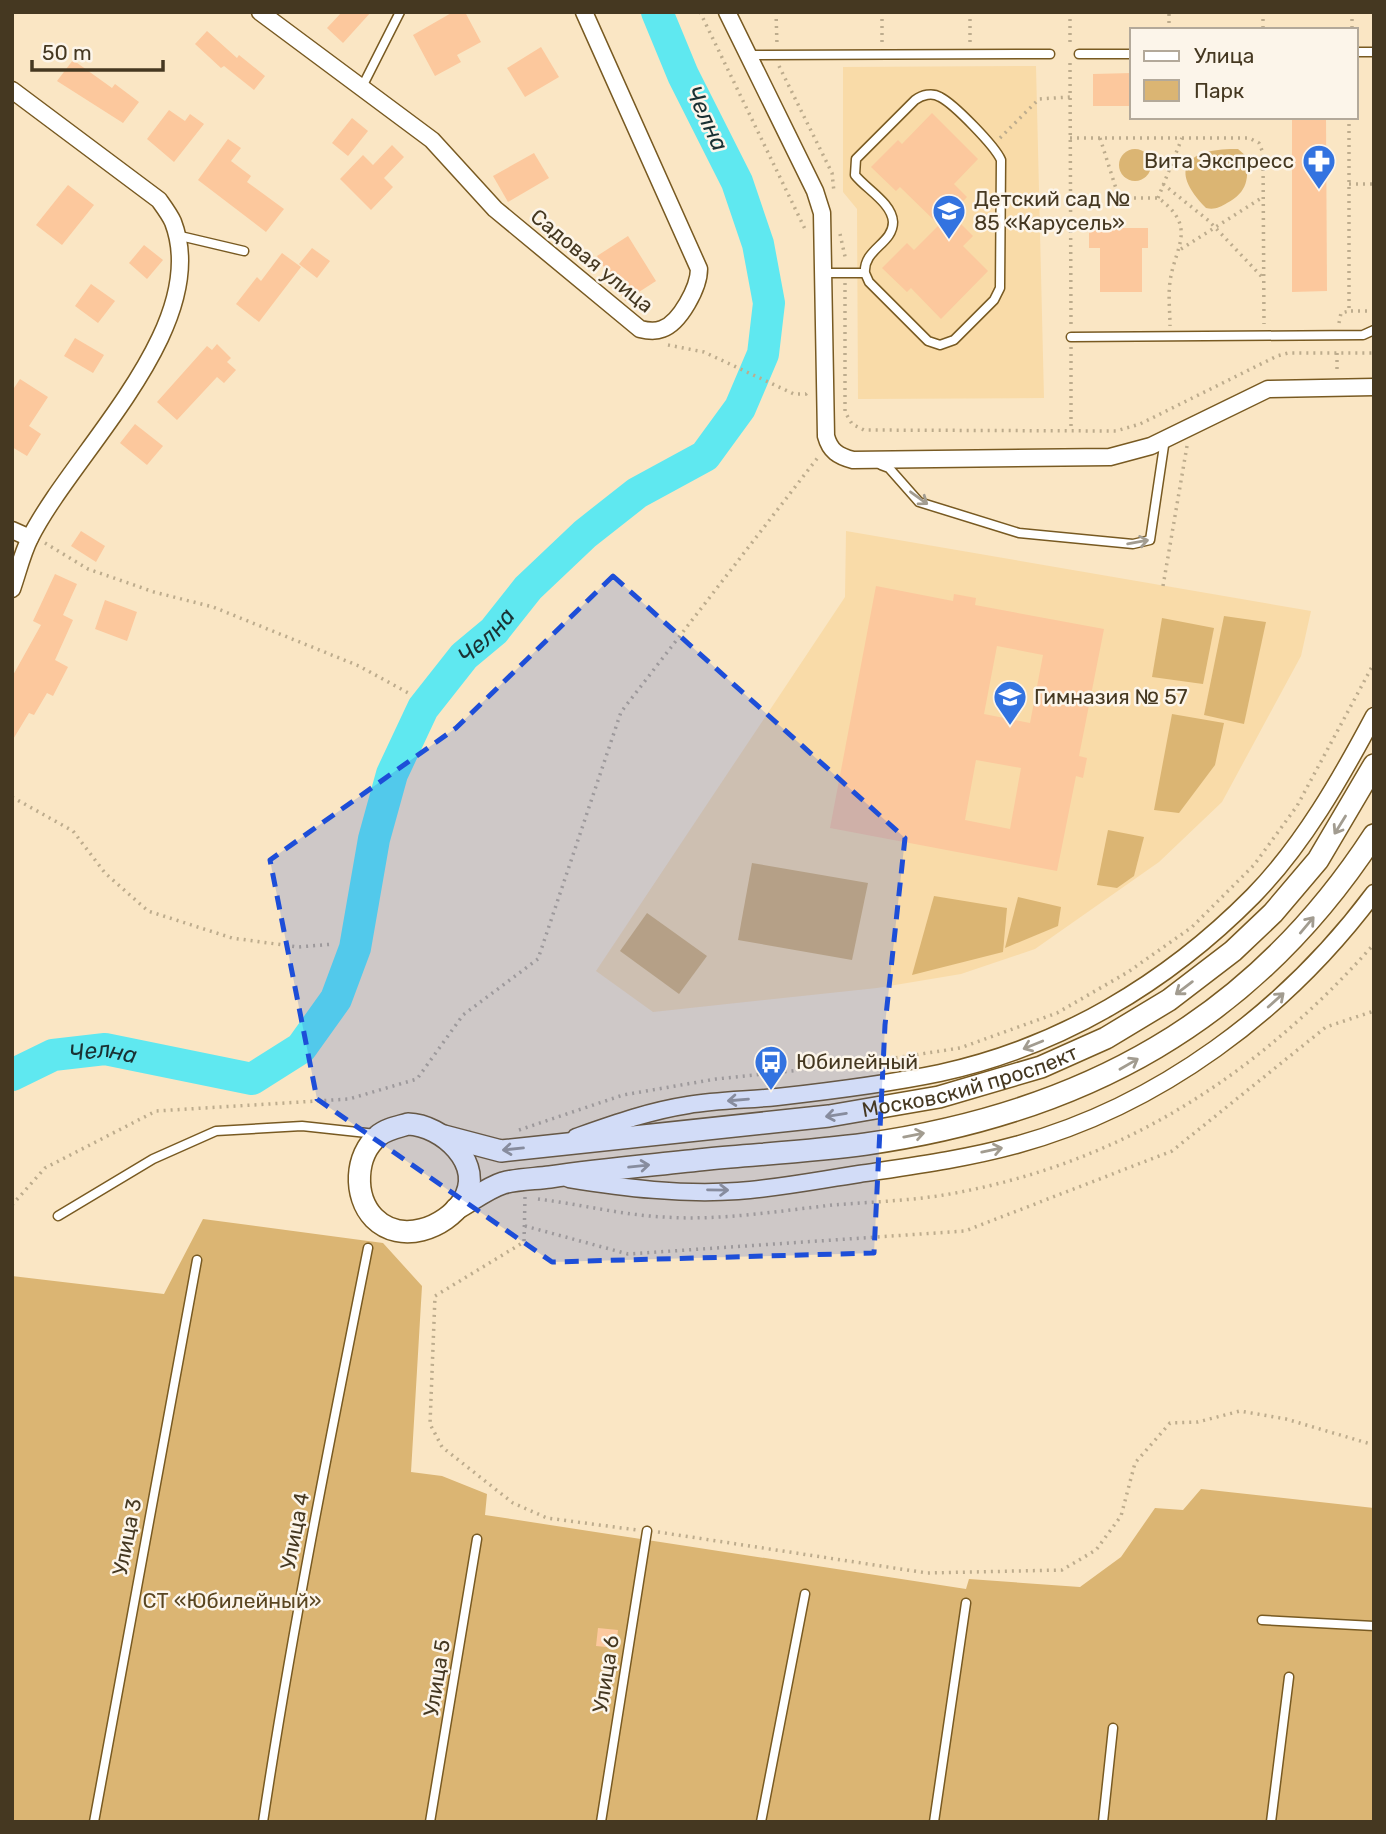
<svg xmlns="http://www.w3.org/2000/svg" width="1386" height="1834" viewBox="0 0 1386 1834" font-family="Rubik,sans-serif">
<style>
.built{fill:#f9dba8}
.green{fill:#dbb573}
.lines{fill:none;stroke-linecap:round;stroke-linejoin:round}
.river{stroke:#5fe8f0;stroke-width:32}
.building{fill:#fcc89d;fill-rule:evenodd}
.service-casing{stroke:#785a22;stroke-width:11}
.minor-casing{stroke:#785a22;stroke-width:19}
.secondary-casing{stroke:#785a22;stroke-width:24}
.path{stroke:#bdac8d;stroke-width:3.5;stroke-dasharray:2 5;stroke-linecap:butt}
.service{stroke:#fff;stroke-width:8}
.minor{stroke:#fff;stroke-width:16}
.secondary{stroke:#fff;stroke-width:21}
.oneway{stroke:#a29c90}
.marked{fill:#1d4ed8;fill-opacity:0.2;stroke:#1d4ed8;stroke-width:5;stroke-dasharray:14 9;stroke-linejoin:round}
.labels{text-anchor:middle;stroke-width:5;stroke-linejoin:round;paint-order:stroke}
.poi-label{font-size:21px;fill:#453821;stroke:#fcf5ea;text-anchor:start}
.street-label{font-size:21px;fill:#453821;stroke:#fcf5ea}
.park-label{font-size:21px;fill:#5a4621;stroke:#fcf5ea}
.water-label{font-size:23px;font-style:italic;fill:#1a3133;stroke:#fcf5ea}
</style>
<rect width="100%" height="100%" fill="#fae6c4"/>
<g class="built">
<path d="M1036 66 1044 398 858 399 857 209 843 192V67Z"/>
<path d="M846 531 1311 611 1301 656 1222 802 1159 862 1035 949 961 974 877 988 653 1012 596 971 845 597Z"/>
</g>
<g class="green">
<circle cx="1135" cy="165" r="16"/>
<path d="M1238 149 1246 156C1249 178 1248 192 1227 203 1220 207 1215 210 1206 208 1166 167 1189 148 1238 149Z"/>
<path d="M1224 616 1266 622 1244 724 1204 715Z"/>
<path d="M1162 618 1214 628 1203 684 1152 677Z"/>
<path d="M1172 714 1224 723 1215 765 1179 813 1154 810Z"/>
<path d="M1108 830 1144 837 1134 876 1117 888 1097 885Z"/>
<path d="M752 863 868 883 852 960 738 940Z"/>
<path d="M934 896 1007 908 1003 952 912 975Z"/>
<path d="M1018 897 1061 907 1058 926 1005 948Z"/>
<path d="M647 913 707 956 679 994 620 951Z"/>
<path d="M203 1219 383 1243 422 1286 411 1472 442 1476 487 1494 485 1515 966 1589 969 1579 1080 1587 1121 1557 1155 1508 1183 1510 1201 1489 1374 1508V1822H12V1276L164 1294Z"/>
</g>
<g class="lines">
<path class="river" id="s1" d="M12 1075 53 1055 105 1049 252 1079 301 1048 336 999 355 948 374 839 392 774 423 708 464 656 494 631 528 588 585 534 637 493 705 456 740 408 763 354 769 303 758 244 737 182 683 75 657 12"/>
</g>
<g class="building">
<path d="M342 12H371L343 43 327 28Z"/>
<path d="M453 12H465L481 42 457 55 461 62 435 76 413 35Z"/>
<path d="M207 31 237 58 239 55 265 76 254 90 224 66 221 68 195 44Z"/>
<path d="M541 47 559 77 525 97 507 68Z"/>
<path d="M73 60 112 88 115 84 139 102 123 123 57 81Z"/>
<path d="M1132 73V106H1093V74Z"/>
<path d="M169 110 185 121 190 114 204 124 174 162 147 139Z"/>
<path d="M932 113 978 159 954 184 967 197 951 214 973 236 963 246 988 271 941 319 911 288 907 292 882 268 907 243 914 250 939 225 900 187 896 191 871 167 898 140 902 144Z"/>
<path d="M1292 117H1326L1327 291 1292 292Z"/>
<path d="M352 118 368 131 348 156 332 143Z"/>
<path d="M228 139 241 148 231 161 251 176 247 182 284 209 266 232 198 180Z"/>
<path d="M392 145 404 157 384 178 393 187 371 210 340 179 363 155 373 165Z"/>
<path d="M534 153 549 178 508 202 493 176Z"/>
<path d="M68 185 94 205 62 245 36 225Z"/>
<path d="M1089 228H1148V248H1142V292H1100V248H1089Z"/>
<path d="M628 236 656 281 625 301 597 256Z"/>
<path d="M144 245 163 260 147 279 129 263Z"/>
<path d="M312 248 330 261 317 278 299 264Z"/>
<path d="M282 253 301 267 259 322 236 304 257 277 261 281Z"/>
<path d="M91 284 115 301 98 323 75 306Z"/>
<path d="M75 338 104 355 93 373 64 356Z"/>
<path d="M217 344 231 358 227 362 236 370 224 383 217 377 177 420 157 402 207 346 212 350Z"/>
<path d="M20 379 48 397 29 426 41 434 27 456 12 447V391Z"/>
<path d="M135 424 163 446 147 465 120 443Z"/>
<path d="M81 531 105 546 96 562 71 546Z"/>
<path d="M55 574 77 584 63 615 73 620 55 660 68 667 53 696 47 693 34 715 29 713 12 741V677L41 625 33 621Z"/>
<path d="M876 586 953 601 954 594 976 598 975 605 1104 629 1079 756 1087 758 1083 778 1076 776 1057 871 830 828ZM997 646 1043 655 1030 723 984 714ZM976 760 1021 768 1010 829 965 820Z"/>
<path d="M105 600 137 612 127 641 95 629Z"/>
<path d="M598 1628 618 1630 616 1648 596 1646Z"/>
</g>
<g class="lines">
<defs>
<g id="service">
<path d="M1356 52H1374"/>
<path d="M1079 54H1132"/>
<path d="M748 55 1050 54"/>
<path d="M362 87 400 12"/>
<path d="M176 235 244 251"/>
<path d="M825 273H865L869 282 928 341 940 345 954 340 994 300 1000 288 1001 160C995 146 954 104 940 97 932 92 922 95 915 100L856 159 855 175C866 189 892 203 893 222 893 244 863 249 865 273"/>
<path d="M1071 337 1363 335 1374 330"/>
<path d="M881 465 889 468 919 502 1019 533 1133 544 1150 540 1165 439"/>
<path d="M58 1216 153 1159 216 1131 302 1126 376 1134"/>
<path d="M1262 1620 1374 1626"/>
<path d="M94 1822 197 1260"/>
<path d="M263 1822C292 1629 330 1439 368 1248"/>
<path d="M430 1822 477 1539"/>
<path d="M601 1822 647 1531"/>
<path d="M761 1822 805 1594"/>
<path d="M934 1822 966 1603"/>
<path d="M1103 1822 1113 1728"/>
<path d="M1271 1822 1289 1677"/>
</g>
<g id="minor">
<path d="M260 12 432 140 495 209 640 329C648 331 655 332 662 329 680 323 699 287 699 269L584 12"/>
<path d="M727 12 815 191 822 213 826 436C830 451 838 456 853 460L1110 457 1151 446 1268 389 1374 387"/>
<path d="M12 90 159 200C164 207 170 215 173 222 213 326 73 452 30 538 22 554 18 572 12 589"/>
<path d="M12 530 30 538"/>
<path d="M576 1137C613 1124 649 1111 688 1105 717 1100 748 1100 777 1097 831 1091 887 1084 940 1073 1060 1047 1167 983 1253 896 1303 845 1341 778 1374 716"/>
<path d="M569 1179C625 1188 682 1195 738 1191 779 1188 819 1180 859 1174 912 1166 965 1159 1016 1145 1159 1106 1286 1011 1374 893"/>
</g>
<g id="secondary">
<path d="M408 1124C442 1125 486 1164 463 1201 445 1228 401 1245 374 1218 353 1196 355 1155 378 1136 386 1129 398 1127 408 1124Z"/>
<path id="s2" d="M444 1136 501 1151 829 1116 939 1097 1041 1067 1106 1038 1169 1000 1233 951 1273 913 1318 860 1374 765"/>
<path d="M456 1209C471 1201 487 1188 503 1183 517 1179 535 1179 550 1177 602 1169 655 1165 708 1159 761 1154 814 1151 866 1144 1083 1113 1253 1021 1374 835"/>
</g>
</defs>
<use href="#service" class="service-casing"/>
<use href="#minor" class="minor-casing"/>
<use href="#secondary" class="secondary-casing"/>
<g class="path">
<path d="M700 12 805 229"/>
<path d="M776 12 777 45"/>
<path d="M882 12V42"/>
<path d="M970 12V42"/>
<path d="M1070 12V45"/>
<path d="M1263 12V30"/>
<path d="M1352 12V30"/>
<path d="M1169 30V12"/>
<path d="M1070 63 1071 325"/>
<path d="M779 66 832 173 834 192"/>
<path d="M1349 117V311H1374"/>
<path d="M1000 138 1039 99 1070 97"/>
<path d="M1070 138H1249L1259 143 1263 153 1264 324"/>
<path d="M1100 138 1119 198"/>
<path d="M1163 184 1209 221 1263 278"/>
<path d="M1349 184H1374"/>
<path d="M1071 198H1158C1199 227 1174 248 1170 282 1168 296 1170 311 1170 326"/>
<path d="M1158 198 1182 138"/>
<path d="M840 234 846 261"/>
<path d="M1181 249 1263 197"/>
<path d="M845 283V412L852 424 864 430 1116 431 1140 424 1277 356 1288 353H1374"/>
<path d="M1339 323 1341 313 1349 311"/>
<path d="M668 345 704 352 794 394H806L810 390"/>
<path d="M1071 347V430"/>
<path d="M1337 353V372"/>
<path d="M45 543 88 569 154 592 213 607 359 666 412 695"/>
<path d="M1163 586 1187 446"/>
<path d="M12 797 73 831 105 873 148 911 232 938 298 947 334 944"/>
<path d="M519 1130 623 1095 716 1079 849 1065 960 1048 1057 1013 1128 972 1192 927 1254 865 1297 806 1374 663"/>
<path d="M525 1197 524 1242 435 1296 430 1424 442 1447 513 1503 547 1518 637 1530"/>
<path d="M538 1199C579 1204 622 1215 664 1217 719 1221 778 1211 833 1205 869 1202 907 1201 944 1195 1120 1165 1257 1076 1374 944"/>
<path d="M12 1205 45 1168 156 1111 349 1099 417 1079 463 1015 538 959 621 712 819 456"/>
<path d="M525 1226 628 1254 965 1231 1172 1151 1326 1027 1374 1011"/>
<path d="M658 1532 927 1573 1062 1570 1096 1550 1121 1516 1135 1463 1170 1423 1198 1422 1240 1411 1286 1419 1374 1445"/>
</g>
<use href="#service" class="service"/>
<use href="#minor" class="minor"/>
<use href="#secondary" class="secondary"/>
</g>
<defs><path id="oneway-shaft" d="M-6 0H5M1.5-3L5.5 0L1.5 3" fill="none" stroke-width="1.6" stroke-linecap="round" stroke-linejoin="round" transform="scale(1.75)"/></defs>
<g class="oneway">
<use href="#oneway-shaft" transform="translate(919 498) rotate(36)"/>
<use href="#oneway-shaft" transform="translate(1138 542) rotate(-10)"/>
<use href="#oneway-shaft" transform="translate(1340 825) rotate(122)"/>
<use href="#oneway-shaft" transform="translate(1307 925) rotate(-50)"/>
<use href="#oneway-shaft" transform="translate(1184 988) rotate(143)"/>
<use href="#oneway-shaft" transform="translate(1276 1000) rotate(-42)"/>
<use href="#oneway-shaft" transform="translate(1033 1045) rotate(158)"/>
<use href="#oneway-shaft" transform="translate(1129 1064) rotate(-30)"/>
<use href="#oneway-shaft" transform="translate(738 1100) rotate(175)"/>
<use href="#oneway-shaft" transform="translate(836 1115) rotate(171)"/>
<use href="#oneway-shaft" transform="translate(914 1135) rotate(-11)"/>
<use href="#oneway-shaft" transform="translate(513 1149) rotate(174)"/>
<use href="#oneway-shaft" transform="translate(992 1150) rotate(-12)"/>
<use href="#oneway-shaft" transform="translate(639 1166) rotate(-6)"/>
<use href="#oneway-shaft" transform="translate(718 1190) rotate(1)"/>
</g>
<path class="marked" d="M613 576 905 838 885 1025 874 1253 552 1262 317 1099 270 860 456 728Z"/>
<defs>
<symbol id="pharmacy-pin" viewBox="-11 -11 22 30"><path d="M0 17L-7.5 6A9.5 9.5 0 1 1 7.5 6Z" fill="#3373e0" stroke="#fcf5ea"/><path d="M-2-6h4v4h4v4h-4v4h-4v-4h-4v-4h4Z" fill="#fff"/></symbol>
<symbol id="school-pin" viewBox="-11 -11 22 30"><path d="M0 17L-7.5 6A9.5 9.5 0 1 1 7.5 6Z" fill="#3373e0" stroke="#fcf5ea"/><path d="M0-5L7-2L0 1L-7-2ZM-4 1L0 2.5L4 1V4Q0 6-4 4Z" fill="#fff"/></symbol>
<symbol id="bus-pin" viewBox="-11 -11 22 30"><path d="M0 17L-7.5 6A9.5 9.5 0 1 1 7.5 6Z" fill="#3373e0" stroke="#fcf5ea"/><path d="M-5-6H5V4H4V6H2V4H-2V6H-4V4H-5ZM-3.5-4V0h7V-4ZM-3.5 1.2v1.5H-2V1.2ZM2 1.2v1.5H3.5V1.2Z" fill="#fff"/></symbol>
</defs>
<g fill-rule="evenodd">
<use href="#pharmacy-pin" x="1300" y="142" width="38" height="52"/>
<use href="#school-pin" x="930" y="192" width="38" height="52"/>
<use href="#school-pin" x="991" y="678" width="38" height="52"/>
<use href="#bus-pin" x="752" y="1043" width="38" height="52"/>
</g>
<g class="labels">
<g class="poi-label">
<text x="1294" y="168" text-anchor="end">Вита Экспресс</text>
<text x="974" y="206">Детский сад №<tspan x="974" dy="24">85 «Карусель»</tspan></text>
<text x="1034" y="704">Гимназия № 57</text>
<text x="796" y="1069">Юбилейный</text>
</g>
<g class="street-label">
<text transform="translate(592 261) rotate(39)" y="7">Садовая улица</text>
<text dy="7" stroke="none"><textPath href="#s2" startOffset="534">Московский проспект</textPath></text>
<text transform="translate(295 1531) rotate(-79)" y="7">Улица 4</text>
<text transform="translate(127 1537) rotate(-79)" y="7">Улица 3</text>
<text transform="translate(606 1674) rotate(-81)" y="7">Улица 6</text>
<text transform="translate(437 1678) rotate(-81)" y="7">Улица 5</text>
</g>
<g class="park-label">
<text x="232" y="1608">СТ «Юбилейный»</text>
</g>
<g class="water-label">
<text transform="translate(707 118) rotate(65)" y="8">Челна</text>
<text dy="8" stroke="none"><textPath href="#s1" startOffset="768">Челна</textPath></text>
<text dy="8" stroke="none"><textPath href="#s1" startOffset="96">Челна</textPath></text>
</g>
</g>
<rect width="1386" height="1834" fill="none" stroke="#453821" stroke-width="28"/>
<rect x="1130" y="28" width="228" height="91" fill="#fcf5ea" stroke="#b3a99a" stroke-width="2"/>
<rect x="1144" y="51" width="35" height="10" fill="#ffffff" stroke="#b3a99a" stroke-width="2"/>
<text x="1194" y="63" font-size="21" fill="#453821">Улица</text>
<rect x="1144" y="80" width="35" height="21" fill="#dbb573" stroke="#b3a99a" stroke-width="2"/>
<text x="1194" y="98" font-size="21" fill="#453821">Парк</text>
<path d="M32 60v10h131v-10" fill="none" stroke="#453821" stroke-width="3.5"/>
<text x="42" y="60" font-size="21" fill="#453821" stroke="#fcf5ea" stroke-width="5" paint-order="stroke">50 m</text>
</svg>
